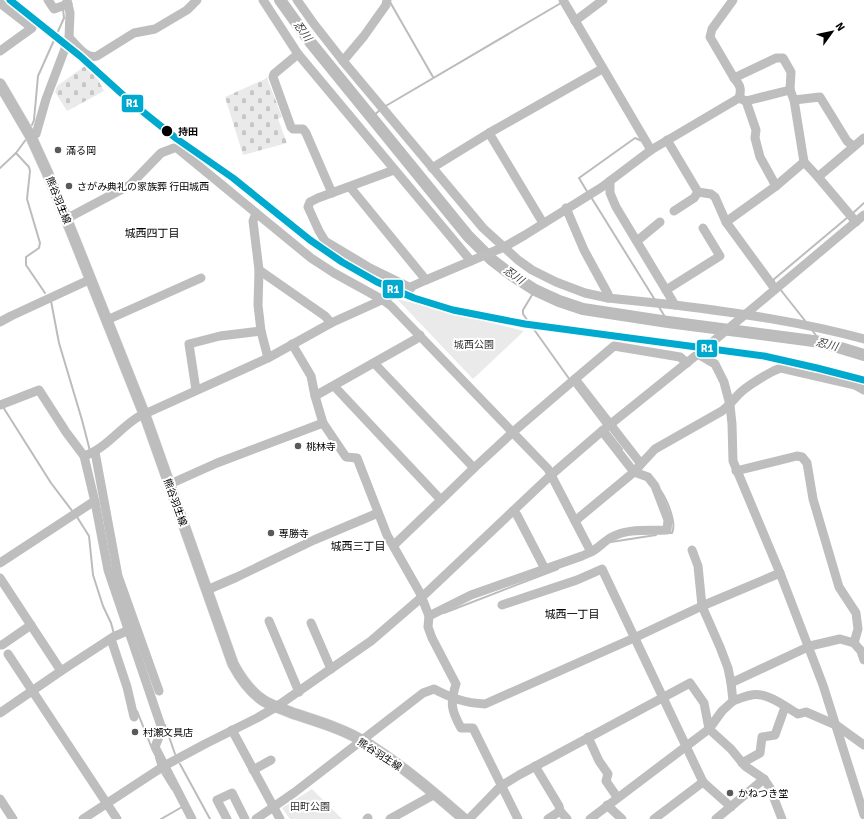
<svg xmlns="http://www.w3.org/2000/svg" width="864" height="819" viewBox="0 0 864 819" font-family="Signika,'Noto Sans JP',sans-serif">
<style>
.cemetery{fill:url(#cemetery-stones)}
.park{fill:#eaeaea}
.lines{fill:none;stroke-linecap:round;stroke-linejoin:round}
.stream{stroke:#bcbcbc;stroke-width:2}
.river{stroke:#bcbcbc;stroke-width:12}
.major-casing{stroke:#dbdbdb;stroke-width:12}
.minor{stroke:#bebebe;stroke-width:9}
.major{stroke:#bdbdbd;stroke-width:11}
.rail-1-casing{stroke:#fff;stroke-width:10}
.rail-1{stroke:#00a9ce;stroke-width:7}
.stop-dot{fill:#000;stroke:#fff;stroke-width:1.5}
.poi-dot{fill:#595959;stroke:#fff;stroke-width:1.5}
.labels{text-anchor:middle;stroke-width:4;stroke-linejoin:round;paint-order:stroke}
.stop-label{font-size:10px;font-weight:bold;fill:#000;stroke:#fff;text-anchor:start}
.poi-label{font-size:10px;fill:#000;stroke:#fff;text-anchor:start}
.street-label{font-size:10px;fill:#000;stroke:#fff}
.park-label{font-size:10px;fill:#303030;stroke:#fff}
.water-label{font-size:11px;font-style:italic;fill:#414141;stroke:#fff}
.neighbourhood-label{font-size:11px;fill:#000;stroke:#fff}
.line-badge{stroke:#fff;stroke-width:1.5}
.badge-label{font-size:11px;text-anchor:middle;font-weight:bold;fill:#fff}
</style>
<defs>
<pattern id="cemetery-stones" width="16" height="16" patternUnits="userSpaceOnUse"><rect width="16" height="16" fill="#eaeaea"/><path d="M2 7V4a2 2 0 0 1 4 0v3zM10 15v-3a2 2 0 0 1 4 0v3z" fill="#c7c7c7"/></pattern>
</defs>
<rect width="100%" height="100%" fill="#fff"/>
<g class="cemetery">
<path d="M85 66 95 74 104 91 67 111 55 92 57 86Z"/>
<path d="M267 78 282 117 278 119 287 143 243 155 225 97Z"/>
</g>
<g class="park">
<path d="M397 299 524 331 473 379Z"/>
<path d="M312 789 342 819H290L282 808Z"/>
</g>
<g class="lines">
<g class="stream">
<path d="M390 2 433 77"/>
<path d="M384 107 561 3"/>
<path d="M372 117 380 110"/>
<path d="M32 125 34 120 38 76 64 18 63 9"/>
<path d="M16 153 29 167 30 171 27 199 40 243 39 248 26 257V265L45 293"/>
<path d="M0 168 16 153 27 138"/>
<path d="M588 193 579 178 635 138 642 141"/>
<path d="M591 197 655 300"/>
<path d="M853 213 864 203"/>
<path d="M774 281 773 280 848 217"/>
<path d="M780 289 806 322"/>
<path d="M535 290 523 310V314L570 380"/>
<path d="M51 301 59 343 82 420 90 451"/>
<path d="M659 307 668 322"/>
<path d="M812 330 821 342"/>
<path d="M573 384 604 425"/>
<path d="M3 407 51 483 73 512"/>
<path d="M607 430 622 449"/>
<path d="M661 491C667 500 677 523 672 533H668"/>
<path d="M77 517 89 536 93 575 103 606 111 623 114 634"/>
<path d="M611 542 656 535"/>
<path d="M444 613 558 569"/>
<path d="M137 711 151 746"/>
<path d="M165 725 175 754"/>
<path d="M156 758 159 767"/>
<path d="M180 764 210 819"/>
<path d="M161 771 172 789"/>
<path d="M161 819 182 807"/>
</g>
<path class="river" d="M280 0 311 43 468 236 492 260 513 276 535 290 559 301 583 309 668 322 821 342 864 355"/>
<defs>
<path id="major" d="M0 84 31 137 47 172 74 238 147 421 233 664C241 679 250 692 264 701 272 706 283 709 292 713 316 721 341 728 363 741 399 763 432 791 464 819"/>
</defs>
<use href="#major" class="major-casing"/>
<g class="minor">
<path d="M48 0 54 9 68 4"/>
<path d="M263 0 298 54 471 261"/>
<path d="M297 0 314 24 343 61 483 228 518 260 532 270 556 282 585 293 608 298 675 305"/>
<path d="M563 0 651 150"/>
<path d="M733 0 712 29 710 37 734 78"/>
<path d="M0 3 32 28 0 51"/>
<path d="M575 21 603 0"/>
<path d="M69 38C77 45 85 59 97 56L134 33 155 29 187 10 197 0"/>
<path d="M298 54 274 74 273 77 291 127 293 129H303L306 133 332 193"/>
<path d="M343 61 364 36 386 5 387 0"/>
<path d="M739 98 746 101 790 90 794 100 804 162 776 186 760 157 755 138 756 130 746 101"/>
<path d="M794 100 820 97 847 141 853 146"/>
<path d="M31 137 36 134 46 99 69 38 70 13 67 0"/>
<path d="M667 140 698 192 711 194 715 197 726 222"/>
<path d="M804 162 818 177 856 222"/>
<path d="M432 168 489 133"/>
<path d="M394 170 318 198 310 202 308 207 319 231 325 241 370 268 411 288"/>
<path d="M818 177 864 138"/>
<path d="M610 181V193L616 207 675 305C739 313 802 322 864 339"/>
<path d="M350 187 426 280"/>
<path d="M566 208 584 250 608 294V298"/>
<path d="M674 211 694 198 698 192"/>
<path d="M256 213 253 221 259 270 258 305 261 331 268 358"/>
<path d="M66 219 130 185 161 153 174 148H177L311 258 334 273 383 300 391 306 548 469 591 552 582 556 545 569"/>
<path d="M543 223 489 133 602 69"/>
<path d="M637 241 660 222"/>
<path d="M259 270 325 316 331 323"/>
<path d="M775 289 726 222 776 186"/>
<path d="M666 290 720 256 703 228"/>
<path d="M107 320 201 278"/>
<path d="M0 322 11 316 91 279"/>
<path d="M292 344 311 376 315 396 323 423 346 457 357 458 387 535 420 593 429 616 428 627 432 638 456 684C450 703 451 710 461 728H473L518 819"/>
<path d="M698 354 715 364 724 382 730 405 732 424 733 461 780 573"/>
<path d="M374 363 474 468 441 500"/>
<path d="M575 379 614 346 680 357 687 363"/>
<path d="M334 386 441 500 394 545"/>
<path d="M196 390 189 344 220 336 261 331"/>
<path d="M315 396 416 339 420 335"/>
<path d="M0 405 39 390 66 432 84 456"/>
<path d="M95 452 118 576 159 691"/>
<path d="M474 468 513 432 575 379 641 464 655 449 722 411C730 405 732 401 738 395 745 387 771 371 781 368L855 385 864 390"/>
<path d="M736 471 797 456 802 457 807 463 813 499 839 587 856 613 858 629 854 643"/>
<path d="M170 484 217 463 323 423"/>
<path d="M575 521 634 472 602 431"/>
<path d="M692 550 698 566 702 606 720 647 728 668 731 683"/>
<path d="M591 552C599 548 604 541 612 537 628 528 649 531 667 530L668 520 655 486 648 477 634 472 641 464"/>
<path d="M0 563 93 502H95"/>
<path d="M0 578 61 671 0 713"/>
<path d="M207 590 237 577 314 540 378 513"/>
<path d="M502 605 577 580 602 569 703 782 731 807"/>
<path d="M429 616 471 595 545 569 517 515 513 511"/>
<path d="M269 621 299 692"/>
<path d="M311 623 331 669"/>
<path d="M111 639 127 687 134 717"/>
<path d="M0 645H2L31 625"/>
<path d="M8 654 117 819"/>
<path d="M61 671 113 637 134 628"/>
<path d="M733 701C741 698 752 693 761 695 774 697 787 708 798 714L806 712 836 725 864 745"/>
<path d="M232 730 280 819"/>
<path d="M588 737 599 761 606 771 608 774 606 781 617 797"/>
<path d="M742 763 760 753 762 737 775 735 785 707"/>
<path d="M535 766 559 806 560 811 567 819"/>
<path d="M253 770 271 760"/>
<path d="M0 799 13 819"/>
<path d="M607 805 622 819"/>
<path d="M83 819 164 766 205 744 257 718 276 707 371 641 422 597 551 475 602 431 704 349 864 215"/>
<path d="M192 819 155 747 161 732V726L108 570 95 502 84 456C104 450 120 428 138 417L268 358 331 323 426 280 504 247 525 235 602 187 651 150 739 98C742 89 740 85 734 78L776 58H783L791 72 790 90"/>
<path d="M227 819 217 800 232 793 245 819"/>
<path d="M256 819 295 792 423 693 434 689C451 698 465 703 485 704L634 638 702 606 780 573 823 685 864 815"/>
<path d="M367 819 368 818"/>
<path d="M390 819 435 794"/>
<path d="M469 819 501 786 519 775 690 683 704 703 709 729 590 819"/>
<path d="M548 819 560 811"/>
<path d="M654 819 703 782"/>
<path d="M716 819 764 779"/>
<path d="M782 819 770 788 764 779 745 766 731 749 709 729 722 711 733 701 731 683 810 646 840 639 854 643 861 651 864 660"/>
</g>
<use href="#major" class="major"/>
<defs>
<path id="rail-1" d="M10 0 80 56 132 103 177 139 233 178 310 240 342 262 377 282 414 298 453 310 525 324 764 356 817 368 864 380"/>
</defs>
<use href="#rail-1" class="rail-1-casing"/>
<use href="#rail-1" class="rail-1"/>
</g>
<circle class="stop-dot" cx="167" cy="131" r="6"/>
<g class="poi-dot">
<circle cx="58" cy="150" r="4"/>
<circle cx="69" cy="186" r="4"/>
<circle cx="298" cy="446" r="4"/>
<circle cx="271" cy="533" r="4"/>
<circle cx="135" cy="732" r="4"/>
<circle cx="730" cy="793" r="4"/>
</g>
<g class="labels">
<g class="stop-label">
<text x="178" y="135">持田</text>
</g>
<g class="poi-label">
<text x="66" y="154">滿る岡</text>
<text x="77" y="190">さがみ典礼の家族葬 行田城西</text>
<text x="306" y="450">桃林寺</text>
<text x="279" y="537">専勝寺</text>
<text x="143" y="736">村瀬文具店</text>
<text x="738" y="797">かねつき堂</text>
</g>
<g class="street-label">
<text transform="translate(59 200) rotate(68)" y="4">熊谷羽生線</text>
<text transform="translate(176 502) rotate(70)" y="4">熊谷羽生線</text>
<text transform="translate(380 754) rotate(33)" y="4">熊谷羽生線</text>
</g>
<g class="park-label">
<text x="474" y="348">城西公園</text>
<text x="310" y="810">田町公園</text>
</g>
<g class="water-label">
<text transform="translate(303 31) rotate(54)" y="4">忍川</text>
<text transform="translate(514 275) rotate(35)" y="4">忍川</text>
<text transform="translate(827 344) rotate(14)" y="4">忍川</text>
</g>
<g class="neighbourhood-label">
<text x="152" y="237">城西四丁目</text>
<text x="358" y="550">城西三丁目</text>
<text x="572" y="618">城西一丁目</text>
</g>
</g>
<g class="line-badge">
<rect x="121" y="94" width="23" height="19" rx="4" fill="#00a9ce"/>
<rect x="382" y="279" width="22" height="20" rx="4" fill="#00a9ce"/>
<rect x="696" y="339" width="22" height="19" rx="4" fill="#00a9ce"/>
</g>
<g class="badge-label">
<text x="132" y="107">R1</text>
<text x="393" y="293">R1</text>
<text x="707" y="352">R1</text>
</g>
<g transform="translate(832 32) rotate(57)" stroke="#ffffff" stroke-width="3" paint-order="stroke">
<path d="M0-3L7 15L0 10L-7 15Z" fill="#000000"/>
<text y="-6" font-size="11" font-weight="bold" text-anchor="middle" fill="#000000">N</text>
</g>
</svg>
